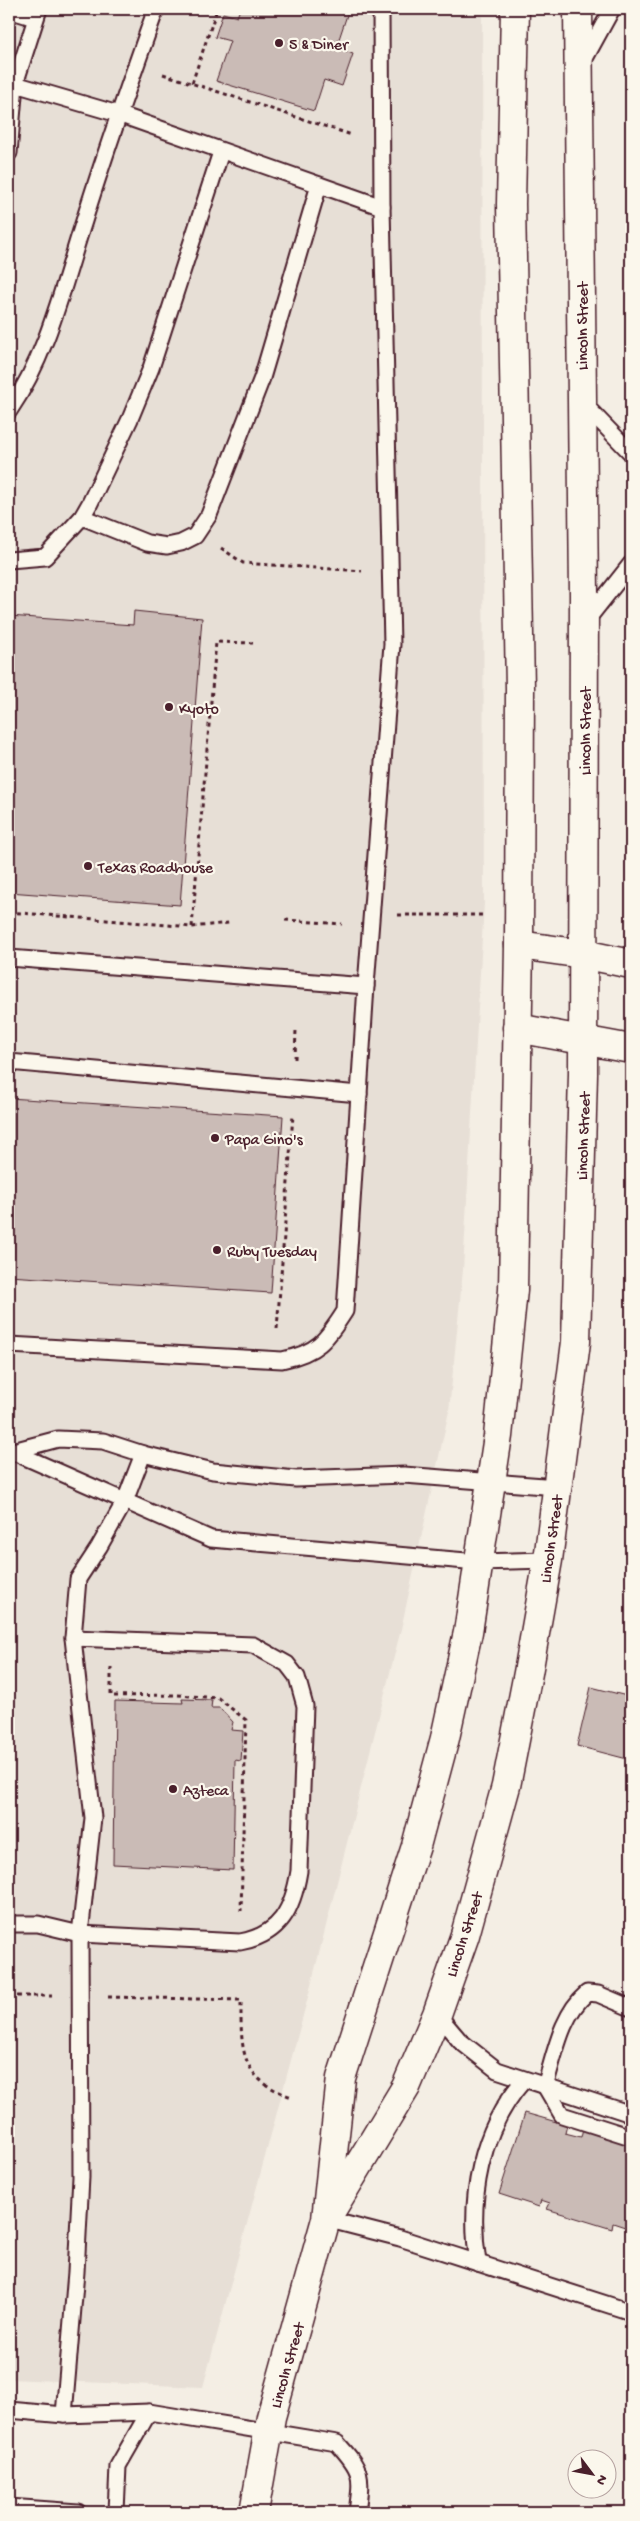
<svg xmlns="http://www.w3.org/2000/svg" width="640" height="2521" viewBox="0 0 640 2521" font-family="'Gochi Hand',sans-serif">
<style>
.built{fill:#e7dfd6}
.building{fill:#cabbb6;stroke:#4a1f2b}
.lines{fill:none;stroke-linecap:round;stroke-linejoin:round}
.service-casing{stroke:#4a1f2b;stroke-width:19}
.tertiary-casing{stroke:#4a1f2b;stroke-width:31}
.secondary-casing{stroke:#4a1f2b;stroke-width:31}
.path{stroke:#4a1f2b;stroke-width:3;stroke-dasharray:4 4;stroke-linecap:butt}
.service{stroke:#fbf7ec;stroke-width:15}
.tertiary{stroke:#fbf7ec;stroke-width:28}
.secondary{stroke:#fbf7ec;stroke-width:28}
.poi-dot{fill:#4a1f2b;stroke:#fbf7ec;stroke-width:2}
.labels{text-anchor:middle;stroke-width:4.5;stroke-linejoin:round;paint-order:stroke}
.poi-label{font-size:16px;fill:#4a1f2b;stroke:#fbf7ec;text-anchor:start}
.street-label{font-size:16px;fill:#4a1f2b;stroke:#fbf7ec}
</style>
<rect width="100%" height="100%" fill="#f4eee4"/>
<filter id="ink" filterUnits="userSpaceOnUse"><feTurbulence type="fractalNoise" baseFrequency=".02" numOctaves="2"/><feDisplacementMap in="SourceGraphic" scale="10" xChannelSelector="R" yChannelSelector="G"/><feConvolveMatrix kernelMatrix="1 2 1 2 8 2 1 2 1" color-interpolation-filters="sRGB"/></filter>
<g filter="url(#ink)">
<path class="built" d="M9 9H482L484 903 463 1270 449 1411 401 1629 308 1997 203 2387 9 2379Z"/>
<g class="building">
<path d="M240 9H349L336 48 353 54 342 86 324 80 314 111 216 81 230 41 215 37 223 13 237 17Z"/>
<path d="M134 611 202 618 180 905 9 892V616L133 625Z"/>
<path d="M9 1098 283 1116 271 1293 9 1276Z"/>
<path d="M591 1687 631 1697V1760L577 1746Z"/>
<path d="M182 1699 212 1700 211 1708H220L233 1722 231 1730 243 1731 241 1761 235 1760 233 1870 113 1864 115 1701 183 1703Z"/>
<path d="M525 2113 567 2125 565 2133 581 2137 583 2128 631 2144V2229L613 2223 612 2229 547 2209 550 2203 541 2200 539 2207 499 2194Z"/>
</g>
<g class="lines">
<defs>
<g id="service">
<path d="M381 9 382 207"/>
<path d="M9 10 35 18"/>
<path d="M583 62 612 9"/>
<path d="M15 84 118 114 382 207 392 644 366 986"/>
<path d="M9 153 15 84 39 9"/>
<path d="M582 402 631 453"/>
<path d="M9 411C48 354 63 286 84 221 106 150 131 79 156 9"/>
<path d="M82 517 147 543 167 546 181 543 195 536 209 515 262 378 319 185"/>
<path d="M9 560 45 557 82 517 90 503 130 419 151 368 221 152"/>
<path d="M586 621 631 564"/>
<path d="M9 958 366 986 345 1311C326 1341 317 1353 282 1360L9 1345"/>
<path d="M9 1062 359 1094"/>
<path d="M9 1450 211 1539 478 1562 548 1560"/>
<path d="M13 1451 58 1439 103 1441 143 1454 213 1471 296 1479 404 1475 557 1487"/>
<path d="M143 1454 125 1501 99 1547 78 1579 73 1638 93 1818 80 1934 81 2177 76 2272 64 2415 149 2412 337 2443C363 2471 362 2476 357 2512"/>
<path d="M9 1924H38L80 1934 240 1942C280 1935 293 1909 299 1871L305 1706 297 1677 287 1664 253 1645 73 1638"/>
<path d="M631 2008 598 1994 587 1993C561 2015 555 2054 545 2086L562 2115 631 2137"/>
<path d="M437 2014 460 2041 497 2070 631 2114"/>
<path d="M326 2219 400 2238 631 2312"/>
<path d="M478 2263C468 2198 480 2130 524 2080"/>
<path d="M9 2410 64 2415"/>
<path d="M9 2507 78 2512"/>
<path d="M116 2512 118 2466 149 2412"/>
</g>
<g id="tertiary">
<path d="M519 945 583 954 631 964"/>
<path d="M517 1028 631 1049"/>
</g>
<g id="secondary">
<path d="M331 2211 406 2087 437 2014 465 1935 506 1786 528 1673 548 1560 576 1342 583 1074 584 595 578 9"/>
<path d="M254 2512 271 2417 326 2219 341 2078 416 1846 445 1738 468 1632 498 1436 513 1290 519 945 520 688 511 204 515 9"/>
</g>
</defs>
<use href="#service" class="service-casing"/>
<use href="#tertiary" class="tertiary-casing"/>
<use href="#secondary" class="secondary-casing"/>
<g class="path">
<path d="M163 74 352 135"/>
<path d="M192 83 217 9"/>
<path d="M221 548 243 563 362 571"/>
<path d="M9 912 192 927 229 923"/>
<path d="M398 915H485"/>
<path d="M285 920 342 924"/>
<path d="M192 927 216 642 253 643"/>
<path d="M295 1059 296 1029"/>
<path d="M277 1329 293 1115"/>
<path d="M111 1667V1696L178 1695 218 1698 246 1720 241 1911"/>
<path d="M9 1996H52"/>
<path d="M108 1997 241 2000C241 2049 239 2079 292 2097"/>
</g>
<use href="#service" class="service"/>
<use href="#tertiary" class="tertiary"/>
<use href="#secondary" class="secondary"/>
</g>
</g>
<g class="poi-dot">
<circle cx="279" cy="43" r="5"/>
<circle cx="169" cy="707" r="5"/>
<circle cx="88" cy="866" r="5"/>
<circle cx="215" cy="1138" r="5"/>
<circle cx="217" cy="1250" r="5"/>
<circle cx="173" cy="1789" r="5"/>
</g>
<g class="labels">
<g class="poi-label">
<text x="289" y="49">5 &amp; Diner</text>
<text x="179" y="713">Kyoto</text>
<text x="98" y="872">Texas Roadhouse</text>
<text x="225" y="1144">Papa Gino's</text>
<text x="227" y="1256">Ruby Tuesday</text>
<text x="183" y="1795">Azteca</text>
</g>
<g class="street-label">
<text transform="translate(581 326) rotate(-90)" y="6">Lincoln Street</text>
<text transform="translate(584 731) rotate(-90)" y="6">Lincoln Street</text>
<text transform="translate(582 1136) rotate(-88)" y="6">Lincoln Street</text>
<text transform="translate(550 1539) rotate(-82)" y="6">Lincoln Street</text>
<text transform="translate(463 1934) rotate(-72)" y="6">Lincoln Street</text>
<text transform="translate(286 2365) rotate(-74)" y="6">Lincoln Street</text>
</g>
</g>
<rect width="640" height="2521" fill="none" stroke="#fbf7ec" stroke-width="30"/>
<rect x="15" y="15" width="610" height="2491" fill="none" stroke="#4a1f2b" stroke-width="2" filter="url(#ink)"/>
<g transform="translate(592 2474) rotate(122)"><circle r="24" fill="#fbf7ec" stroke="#b4a19f"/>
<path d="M0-4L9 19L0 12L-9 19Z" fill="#4a1f2b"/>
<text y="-8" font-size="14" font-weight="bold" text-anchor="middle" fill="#4a1f2b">N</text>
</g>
</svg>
